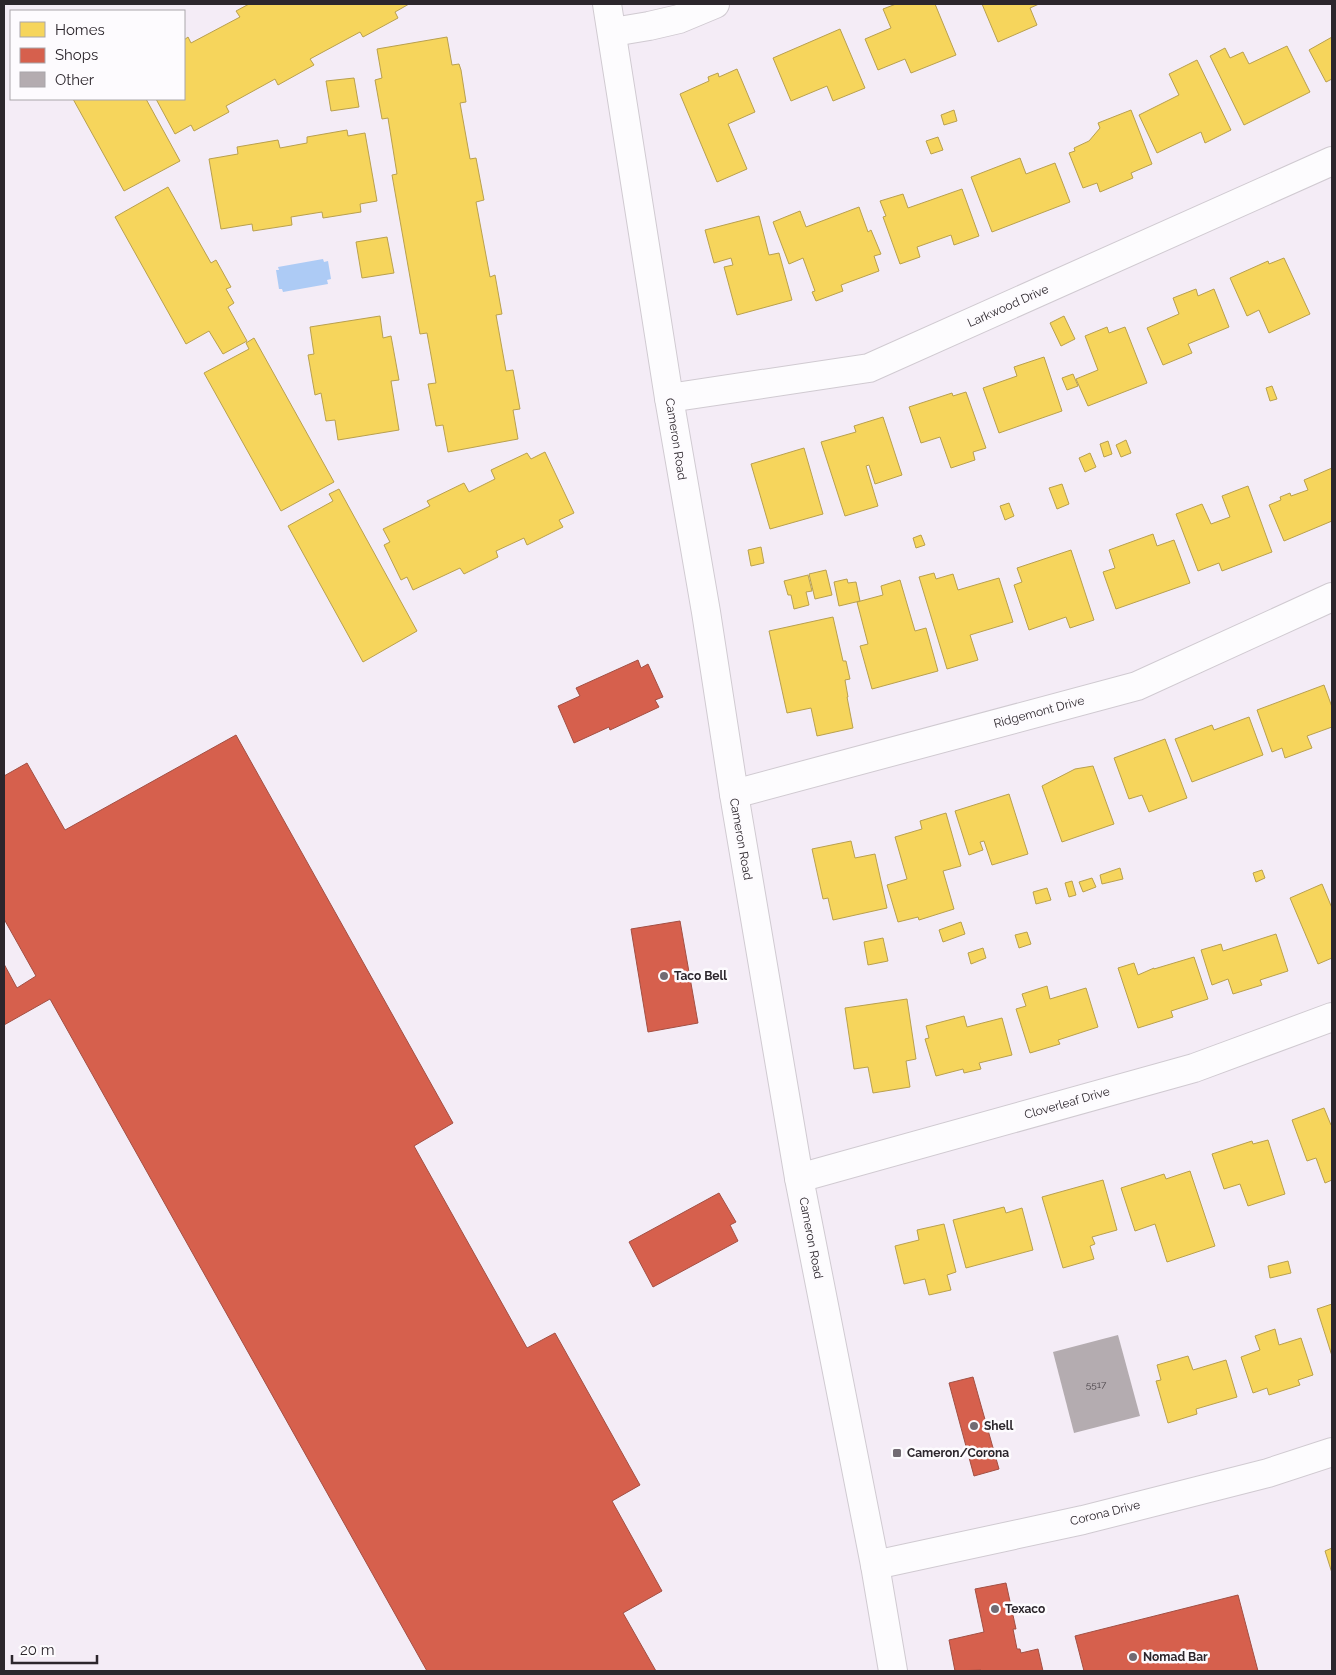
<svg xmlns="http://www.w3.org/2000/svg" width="1336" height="1675" viewBox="0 0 1336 1675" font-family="Raleway,sans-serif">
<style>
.water{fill:#adcbf5}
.homes{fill:#f6d55c;stroke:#b9a04e}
.shops{fill:#d6604d;stroke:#a34f43}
.building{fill:#b4acb0}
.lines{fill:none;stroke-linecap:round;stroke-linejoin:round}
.street-casing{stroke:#d0cad1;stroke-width:30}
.secondary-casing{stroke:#d0cad1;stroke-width:30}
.street{stroke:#fdfcfe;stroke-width:28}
.secondary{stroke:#fdfcfe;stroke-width:28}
.poi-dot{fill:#726b73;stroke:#fdfbfe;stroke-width:2}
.labels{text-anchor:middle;stroke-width:5;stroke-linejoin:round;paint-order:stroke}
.number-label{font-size:10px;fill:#4e484d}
.street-label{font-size:12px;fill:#2c262c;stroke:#fdfbfe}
.poi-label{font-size:12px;font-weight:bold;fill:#2c262c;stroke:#fdfbfe;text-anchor:start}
</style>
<rect width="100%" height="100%" fill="#f4ecf6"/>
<path class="water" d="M323 259 324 262 328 261 331 279 327 280 328 284 283 292 282 289H279L276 270H279L278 267Z"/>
<g class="homes">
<path d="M249 4H409L395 12 398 18 363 37 360 32 310 59 314 65 278 85 275 79 226 106 229 112 194 131 191 125 175 134 156 99H184V40L188 37 191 43 240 17 236 11Z"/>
<path d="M896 4H935L956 55 911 73 905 59 878 70 865 39 891 28 883 9Z"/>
<path d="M982 4H1039L1030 8 1037 25 998 42Z"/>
<path d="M840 29 865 88 833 101 827 86 791 101 773 58Z"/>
<path d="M447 37 452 65 459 64 461 70 466 102 460 103 470 159 476 158 484 200 476 202 490 277 495 275 502 314 496 315 506 371 513 370 520 409 513 410 518 439 448 452 443 425 436 426 428 384 436 383 427 333 420 334 392 175 397 174 388 118 382 119 375 80 382 78 377 49Z"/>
<path d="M1332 37V79L1326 82 1309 50Z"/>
<path d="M1287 46 1310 92 1244 125 1210 56 1225 48 1230 58 1243 52 1249 64Z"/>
<path d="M1197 60 1231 130 1205 143 1201 132 1157 153 1139 115 1179 95 1169 74Z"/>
<path d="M737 69 755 112 728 124 747 169 717 182 680 94 709 81 708 77 718 73 719 77Z"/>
<path d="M354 78 359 107 331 111 326 81Z"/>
<path d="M73 99H146L180 161 124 191Z"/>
<path d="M954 110 957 121 944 125 941 115Z"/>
<path d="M1131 110 1152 164 1131 173 1133 178 1100 192 1097 183 1083 188 1069 153 1075 151 1074 148 1089 141 1100 128 1098 123Z"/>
<path d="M347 130 348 136 365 133 377 201 360 204 361 212 323 218 322 212 291 217 292 225 253 231 252 224 221 229 209 159 238 154 237 147 278 140 280 148 307 143V137Z"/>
<path d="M938 137 943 150 931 154 926 141Z"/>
<path d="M1020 158 1026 174 1055 163 1070 202 992 232 971 177Z"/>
<path d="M168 187 211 263 216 260 231 287 226 289 234 303 228 307 247 341 223 354 209 331 186 344 115 217Z"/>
<path d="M962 189 979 236 954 245 951 235 917 247 920 257 900 264 883 217 886 216 880 201 903 194 908 208Z"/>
<path d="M859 207 868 232 871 230 881 254 874 256 879 271 841 285 843 291 816 301 812 292 815 291 803 258 789 264 773 222 800 211 806 227Z"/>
<path d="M759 216 769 255 779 253 792 300 737 315 724 267 733 265 731 258 714 263 705 230Z"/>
<path d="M387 237 394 273 362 278 356 242Z"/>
<path d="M1284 258 1310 314 1269 333 1259 310 1247 316 1230 278 1268 261 1269 264Z"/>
<path d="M1196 289 1198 296 1214 289 1229 327 1188 344 1192 353 1163 365 1147 328 1179 314 1173 298Z"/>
<path d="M380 316 383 338 391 336 399 380 391 381 399 430 338 440 335 420 326 421 321 393 315 395 308 355 314 354 310 327Z"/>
<path d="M1064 316 1075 339 1061 346 1050 323Z"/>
<path d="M1107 327 1109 333 1125 327 1147 383 1088 406 1076 379 1098 370 1085 336Z"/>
<path d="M254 338 334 482 281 511 204 373 249 349 246 343Z"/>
<path d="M1044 357 1062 411 999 433 983 388 1017 376 1014 367Z"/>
<path d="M1073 374 1078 386 1067 390 1062 378Z"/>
<path d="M1272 386 1277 399 1270 401 1266 388Z"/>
<path d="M966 392 986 448 973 452 975 460 951 468 940 437 921 443 909 407 952 393 953 396Z"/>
<path d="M883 417 902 475 875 484 869 465 866 466 878 506 845 516 821 442 856 432 854 426Z"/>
<path d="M1126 440 1131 453 1121 457 1116 445Z"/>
<path d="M1108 441 1112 454 1104 457 1100 444Z"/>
<path d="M804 448 823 514 770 529 751 464Z"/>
<path d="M545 452 574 513 559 520 563 527 527 545 524 538 496 551 498 557 464 574 460 568 413 590 407 577 401 580 384 545 390 542 383 529 430 506 427 501 464 483 469 492 495 479 491 470 527 453 531 459Z"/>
<path d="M1090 453 1096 467 1085 472 1079 458Z"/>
<path d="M1332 468V521L1284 541 1269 505 1281 500 1280 497 1290 493 1291 496 1308 490 1304 480Z"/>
<path d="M1062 484 1069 504 1057 509 1049 488Z"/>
<path d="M1248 486 1272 552 1222 571 1219 563 1198 571 1176 514 1202 504 1211 524 1230 517 1222 496Z"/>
<path d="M339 489 417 631 363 662 288 526 333 501 329 494Z"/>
<path d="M1009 503 1014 516 1005 520 1000 506Z"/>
<path d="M1153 534 1157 546 1174 540 1190 583 1116 609 1103 572 1115 568 1109 550Z"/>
<path d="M921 535 925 545 916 548 913 538Z"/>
<path d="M761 547 764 563 751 566 748 550Z"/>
<path d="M1071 550 1094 620 1070 628 1066 617 1029 630 1014 585 1022 582 1017 568Z"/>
<path d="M826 570 832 595 815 599 809 574Z"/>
<path d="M934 573 936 579 953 574 958 590 999 578 1013 622 970 635 978 660 947 669 919 577Z"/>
<path d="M808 575 812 591 806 592 809 605 794 609 791 595H788L784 581Z"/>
<path d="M847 579 848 583 856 582 860 601 839 606 834 582Z"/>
<path d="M900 580 915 631 926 628 938 671 872 689 860 646 868 644 857 602 883 595 881 586Z"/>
<path d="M833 617 843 661H846L850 679 845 680 848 697H847L853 728 817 736 811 708 787 713 769 631Z"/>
<path d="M1324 685 1332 707V727L1307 736 1312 748 1285 758 1282 748 1272 752 1257 710Z"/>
<path d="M1249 717 1263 755 1192 782 1175 739 1212 725 1214 730Z"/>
<path d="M1165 739 1187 798 1149 812 1142 795 1129 799 1114 758Z"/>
<path d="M1093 766 1114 824 1062 842 1042 786 1075 769Z"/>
<path d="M1009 794 1028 854 992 865 984 841 980 842 983 850 969 855 955 811Z"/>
<path d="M946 813 961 866 943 871 954 909 919 920 918 917 898 922 887 885 907 879 895 837 922 829 920 821Z"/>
<path d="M851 841 855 858 875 854 887 908 833 920 828 898 823 899 812 849Z"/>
<path d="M1120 868 1123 879 1102 884 1100 875Z"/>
<path d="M1262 870 1265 878 1256 882 1253 873Z"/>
<path d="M1092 878 1096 887 1083 892 1079 882Z"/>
<path d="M1072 881 1076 895 1069 897 1065 883Z"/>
<path d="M1322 884 1332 908V958L1318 964 1290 898Z"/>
<path d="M1047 888 1051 900 1036 904 1033 892Z"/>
<path d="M961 922 965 934 943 942 939 930Z"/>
<path d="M1027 932 1031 944 1019 948 1015 935Z"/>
<path d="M1276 934 1288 971 1260 980 1262 985 1233 994 1228 979 1212 985 1201 950 1221 944 1223 951Z"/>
<path d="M883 938 888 961 868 965 864 942Z"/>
<path d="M983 948 986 958 971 964 968 953Z"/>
<path d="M1194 957 1208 999 1171 1011 1173 1017 1138 1028 1118 968 1134 963 1138 975 1154 968V969Z"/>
<path d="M1047 986 1050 999 1086 988 1098 1027 1058 1040 1060 1044 1030 1053 1016 1009 1026 1006 1022 994Z"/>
<path d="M907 999 916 1059 906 1061 910 1087 873 1093 868 1067 854 1069 845 1008Z"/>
<path d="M964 1016 967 1027 1002 1018 1012 1055 979 1063 981 1069 964 1073 963 1069 936 1076 925 1039 929 1038 926 1026Z"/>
<path d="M1324 1108 1331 1125H1332V1180L1325 1183 1316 1158 1307 1161 1292 1120Z"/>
<path d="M1268 1140 1285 1194 1248 1206 1240 1184 1224 1189 1212 1154 1252 1141 1253 1144Z"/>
<path d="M1190 1171 1215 1246 1167 1262 1155 1224 1135 1231 1121 1188 1164 1174 1166 1179Z"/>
<path d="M1103 1180 1117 1230 1092 1237 1095 1244 1090 1246 1094 1259 1063 1268 1042 1197Z"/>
<path d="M1004 1207 1006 1213 1022 1208 1033 1250 966 1268 953 1220Z"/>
<path d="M944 1224 956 1272 947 1275 951 1290 929 1295 925 1279 904 1284 895 1246 919 1240 917 1230Z"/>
<path d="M1288 1261 1291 1273 1270 1278 1268 1266Z"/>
<path d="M1332 1304V1356L1317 1309Z"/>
<path d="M1275 1329 1279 1345 1301 1338 1313 1375 1298 1380 1300 1385 1269 1395 1267 1388 1253 1393 1241 1357 1260 1350 1255 1336Z"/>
<path d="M1188 1356 1193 1370 1226 1360 1237 1397 1196 1409 1197 1414 1168 1423 1156 1381 1161 1380 1157 1365Z"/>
<path d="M1332 1548V1573L1325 1551Z"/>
</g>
<g class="shops">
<path d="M638 660 641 668 648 664 663 697 655 700 659 707 610 730 609 727 574 743 558 706 580 696 576 688Z"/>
<path d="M236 735 453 1123 414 1146 527 1348 555 1333 640 1485 612 1501 662 1591 623 1613 656 1671H427L50 999 4 1025V964L17 988 36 976 4 919V776L27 763 65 830Z"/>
<path d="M680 921 698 1023 648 1032 631 929Z"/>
<path d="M719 1193 736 1222 730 1225 738 1241 653 1287 629 1242Z"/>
<path d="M973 1377 999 1469 974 1476 949 1383Z"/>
<path d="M1006 1583 1016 1629H1013L1017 1649H1020L1021 1653 1038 1649 1043 1671H982L981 1670 955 1671 949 1640 984 1632 975 1589Z"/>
<path d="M1238 1595 1258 1671H1084L1075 1636Z"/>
</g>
<path class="building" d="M1118 1335 1140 1416 1074 1433 1053 1352Z"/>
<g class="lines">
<defs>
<g id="street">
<path d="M613 32 649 26 679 19 715 4"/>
<path d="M669 398 869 368 1332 161"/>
<path d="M734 794 1137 686 1332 597"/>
<path d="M799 1178 1194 1068 1332 1017"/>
<path d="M875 1565 1083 1520 1268 1473 1332 1452"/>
</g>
<path id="secondary" d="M607 4 669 398 706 612 734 794 799 1178 875 1565 893 1671"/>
</defs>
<use href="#street" class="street-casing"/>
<use href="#secondary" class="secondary-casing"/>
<use href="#street" class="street"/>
<use href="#secondary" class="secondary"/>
</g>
<g class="poi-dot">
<circle cx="664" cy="976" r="5"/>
<circle cx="974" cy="1426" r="5"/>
<rect x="892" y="1448" width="10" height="10" rx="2.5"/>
<circle cx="995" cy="1609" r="5"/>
<circle cx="1133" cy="1657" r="5"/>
</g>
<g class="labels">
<g class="number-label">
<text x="1096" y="1388">5517</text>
</g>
<g class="street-label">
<text transform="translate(1008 306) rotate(-24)" y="4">Larkwood Drive</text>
<text transform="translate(676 439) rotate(81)" y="4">Cameron Road</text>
<text transform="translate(1039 712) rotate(-15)" y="4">Ridgemont Drive</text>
<text transform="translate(741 839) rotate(80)" y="4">Cameron Road</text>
<text transform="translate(1067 1103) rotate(-16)" y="4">Cloverleaf Drive</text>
<text transform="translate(811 1238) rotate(79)" y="4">Cameron Road</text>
<text transform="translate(1105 1513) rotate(-14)" y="4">Corona Drive</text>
</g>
<g class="poi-label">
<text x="674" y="980">Taco Bell</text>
<text x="984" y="1430">Shell</text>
<text x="907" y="1457">Cameron/Corona</text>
<text x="1005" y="1613">Texaco</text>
<text x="1143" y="1661">Nomad Bar</text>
</g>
</g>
<rect width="1336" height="1675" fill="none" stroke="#2c262c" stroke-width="10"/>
<rect x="10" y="10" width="175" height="90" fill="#fdfbfe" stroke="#a9a6aa"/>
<rect x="20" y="22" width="25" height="15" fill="#f6d55c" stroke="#a9a6aa"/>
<text x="55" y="35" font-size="15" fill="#2c262c">Homes</text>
<rect x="20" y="48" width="25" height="15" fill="#d6604d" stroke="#a9a6aa"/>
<text x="55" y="60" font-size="15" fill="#2c262c">Shops</text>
<rect x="20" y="72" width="25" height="15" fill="#b4acb0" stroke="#a9a6aa"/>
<text x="55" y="85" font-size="15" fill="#2c262c">Other</text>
<path d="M12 1655v8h85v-8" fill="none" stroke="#2c262c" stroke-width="2.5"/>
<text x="20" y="1655" font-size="15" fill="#2c262c" stroke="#fdfbfe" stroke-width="4" paint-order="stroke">20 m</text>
</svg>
